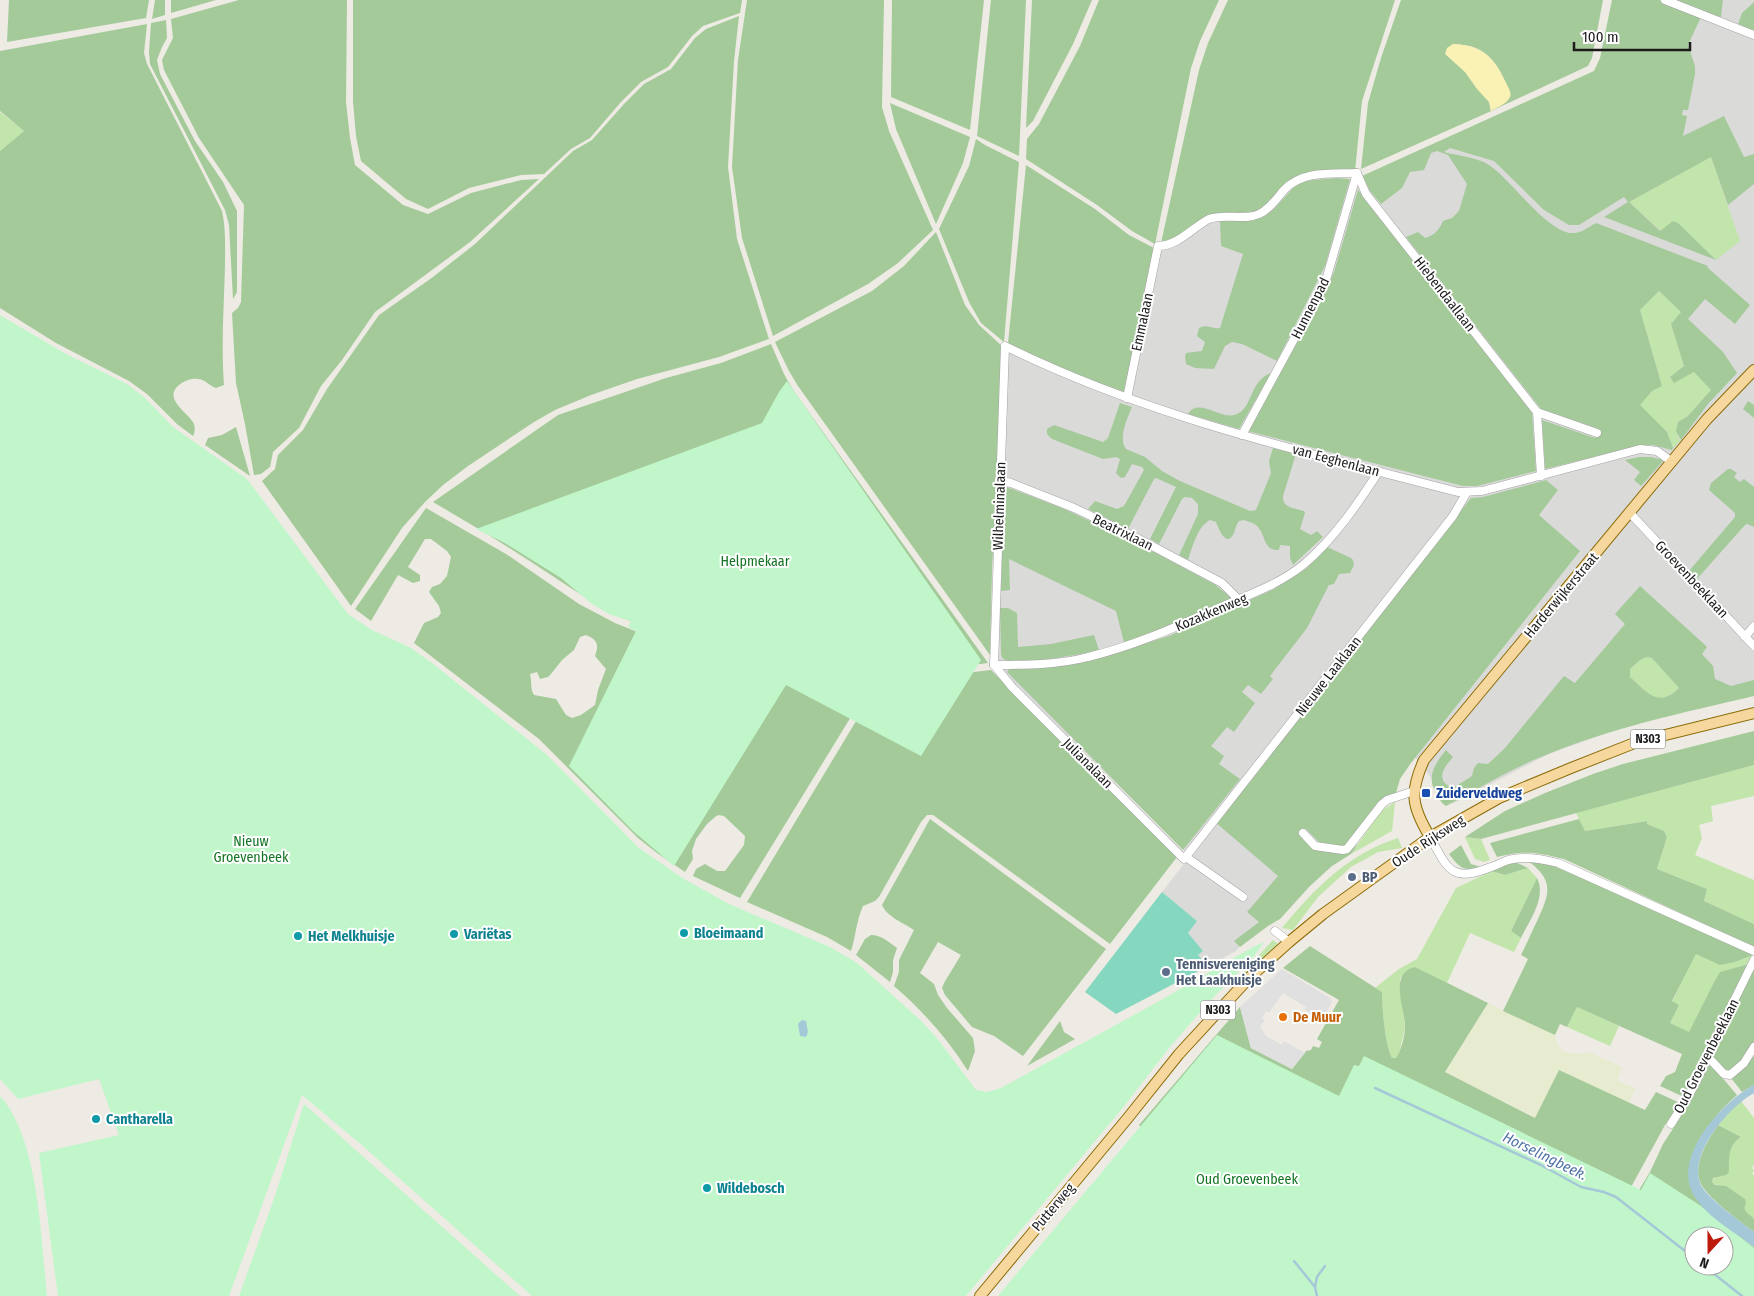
<svg xmlns="http://www.w3.org/2000/svg" width="1754" height="1296" viewBox="0 0 1754 1296" font-family="'Fira Sans Condensed',sans-serif">
<style>
.residential{fill:#dadad9}
.farmland{fill:#e7ebcf}
.grass{fill:#c2e5ab}
.forest{fill:#a4ca9a;fill-rule:evenodd}
.sand{fill:#faf2b4}
.park{fill:#c1f6ca;fill-rule:evenodd}
.pitch{fill:#85d8bf}
.parking{fill:#e0e0e0}
.water{fill:#a5c8d9}
.lines{fill:none;stroke-linecap:round;stroke-linejoin:round}
.stream{stroke:#a5c8d9;stroke-width:2.5}
.minor-casing{stroke:#a3a3a3;stroke-width:9}
.major-casing{stroke:#8c6c09;stroke-width:12}
.minor{stroke:#fff;stroke-width:8}
.major{stroke:#f6d89f;stroke-width:10}
.transit-dot{fill:#1a4fb4;stroke:#fff;stroke-width:2}
.service-dot{fill:#5c6f8a;stroke:#fff;stroke-width:2}
.culture-dot{fill:#0f9aa8;stroke:#fff;stroke-width:2}
.food-dot{fill:#e8710a;stroke:#fff;stroke-width:2}
.labels{text-anchor:middle;stroke-width:4;stroke-linejoin:round;paint-order:stroke}
.shield{fill:#fff;stroke:#606060;stroke-width:1}
.shield-label{font-size:12px;font-weight:bold;fill:#1c1c1c}
.street-label{font-size:14px;fill:#1c1c1c;stroke:#fff}
.park-label{font-size:14px;fill:#127322;stroke:#fff}
.transit-label{font-size:14px;font-weight:bold;fill:#164399;stroke:#fff;text-anchor:start}
.service-label{font-size:14px;font-weight:bold;fill:#4e5e75;stroke:#fff;text-anchor:start}
.culture-label{font-size:14px;font-weight:bold;fill:#0d838f;stroke:#fff;text-anchor:start}
.food-label{font-size:14px;font-weight:bold;fill:#c56008;stroke:#fff;text-anchor:start}
.water-label{font-size:15px;font-style:italic;fill:#4f73a6;stroke:#fff}
</style>
<rect width="100%" height="100%" fill="#edebe3"/>
<path class="residential" d="M1615 0H1754V683L1718 693 1549 754 1452 804 1414 756 1298 875 1236 951 1208 966 1198 955 1202 951 1188 933 1197 921 1162 892 1190 856 997 667 1008 351 1044 369 1129 402 1160 249 1210 222 1262 215 1289 188 1301 181 1327 177 1362 180 1595 73 1603 62Z"/>
<path class="farmland" d="M1488 1003 1555 1035 1557 1044 1564 1052 1578 1054 1588 1052 1622 1067 1617 1081 1635 1088 1629 1103 1559 1070 1536 1118 1445 1072Z"/>
<g class="grass">
<path d="M0 112 24 131 0 151Z"/>
<path d="M1711 157 1740 241 1716 260 1678 223 1673 221 1661 231 1629 202Z"/>
<path d="M1659 291 1681 312 1671 324 1684 366 1670 377 1674 382 1694 371 1711 390 1688 416 1678 422V438L1681 440 1673 448 1667 432 1639 405 1652 391 1662 385 1640 310Z"/>
<path d="M1646 657 1652 658 1679 688C1657 709 1648 693 1630 677V669L1640 660Z"/>
<path d="M1754 765V796L1711 806 1713 821 1699 825 1702 838 1695 855 1754 880V924L1704 901 1707 889 1657 869 1667 837 1664 831 1647 824 1646 821 1585 831 1576 813Z"/>
<path d="M1395 802 1392 831 1351 854 1381 811Z"/>
<path d="M1465 837 1481 839 1490 860 1484 862 1475 859Z"/>
<path d="M1398 838 1402 848 1378 852 1351 867 1318 897 1293 930 1282 928C1315 888 1348 854 1398 838Z"/>
<path d="M1528 868 1537 878 1511 931 1521 938 1514 952 1470 933 1447 983 1415 967 1400 978V986L1405 1027 1399 1054 1396 1058H1392C1385 1045 1382 1008 1382 992L1375 988 1399 969 1417 959 1456 888 1492 871 1505 875Z"/>
<path d="M1273 940 1278 944 1233 989 1234 982Z"/>
<path d="M1696 953 1735 962 1753 955 1749 964 1720 973 1714 982 1689 1033 1670 1023 1679 1005 1672 1002Z"/>
<path d="M1577 1007 1619 1026 1610 1046 1567 1027Z"/>
<path d="M1741 1101 1754 1118V1164L1752 1168 1754 1170 1752 1174 1754 1175V1219L1745 1212V1199L1728 1188 1713 1184 1712 1182 1713 1179 1728 1172C1729 1158 1728 1145 1741 1137L1718 1125 1733 1107Z"/>
</g>
<g class="forest">
<path d="M9 0H149L146 18 7 42Z"/>
<path d="M155 0H165V15L152 19Z"/>
<path d="M171 0H216L171 13Z"/>
<path d="M239 0H347L346 102 350 138 355 165 403 205 428 214 471 193 521 180 539 179 470 242 375 312 342 360 321 386 299 428 273 452 270 467 261 474 254 475 245 424 236 383 232 313 238 308 241 302 244 205 199 138 164 70 162 60 173 38 171 19Z"/>
<path d="M353 0H742L740 13 703 26 692 36 668 67 641 82 621 102 590 138 571 149 544 174 521 175 469 188 428 209 406 199 361 161 356 136 353 101Z"/>
<path d="M747 0H884L882 107 889 131 933 230 898 263 868 284 773 336 742 238 732 167 738 60Z"/>
<path d="M892 0H984L970 130 891 97Z"/>
<path d="M991 0H1026L1019 156 977 136Z"/>
<path d="M1032 0H1092L1073 44 1033 121 1026 128Z"/>
<path d="M1099 0H1219L1200 41 1191 68 1155 244 1132 231 1097 205 1026 159 1027 139 1039 124 1080 46Z"/>
<path d="M1228 0H1395L1362 101 1355 171 1311 172 1258 211 1218 215 1182 235 1161 243 1199 70 1208 43Z"/>
<path d="M1401 0H1603L1592 58 1588 66 1489 112 1361 169 1368 103 1381 58ZM1453 44C1488 45 1498 63 1510 93L1491 111 1489 102 1462 68Z"/>
<path d="M1612 0H1659L1701 17 1688 45 1695 66V74L1688 110H1683L1682 115 1687 116 1683 136 1724 116 1744 157 1754 154V184L1728 205 1711 157 1629 202 1660 231 1673 221 1678 223 1716 260 1604 217 1628 202 1624 197 1579 225H1569L1544 210 1494 161 1450 148 1444 152C1458 156 1477 157 1489 165 1510 178 1549 236 1575 233 1583 232 1590 226 1596 223L1708 266 1707 267 1750 305 1735 324 1705 299 1688 319 1723 352 1737 373 1708 404 1681 440 1676 431 1678 422 1688 416 1711 390 1694 372 1674 383 1670 377 1684 366 1671 324 1681 312 1659 291 1640 310 1662 386 1652 391 1640 405 1667 432 1673 448 1672 450 1653 445H1642L1545 469 1542 420 1595 438 1599 429 1541 409 1406 237 1418 232 1425 238C1435 235 1439 230 1443 221L1452 218 1459 211 1467 184 1448 155 1437 151 1431 153 1424 170 1410 172 1402 188 1381 204 1370 191 1362 176 1594 71 1600 58Z"/>
<path d="M1669 0H1723L1721 17 1702 13Z"/>
<path d="M1754 2V31L1738 24 1742 13Z"/>
<path d="M739 16 734 61 728 167 737 239 769 339 719 357 637 379 591 395 555 410 534 422 468 466 443 485 425 502 402 528 351 606 262 481 275 469 278 455 303 430 327 389 379 315 433 277 475 244 573 151 592 140 624 104 644 84 671 69 695 38 706 29Z"/>
<path d="M166 20 167 38 162 47 157 60 160 74 195 141 223 182 237 211V292L233 299 229 225 225 210 150 64 149 52 151 23Z"/>
<path d="M147 24 144 53 147 64 222 211C226 229 225 246 225 265 224 305 221 345 224 385L216 388C209 386 205 379 198 379 192 378 184 381 179 385 162 399 189 413 194 424 195 429 195 432 193 436L177 424 147 394 129 381 56 343 0 308V151L24 131 0 111V51Z"/>
<path d="M890 103 970 137 963 163 936 224 896 129Z"/>
<path d="M976 139 985 145 1019 162 1004 342 981 323 969 302 939 229 969 166Z"/>
<path d="M1026 165 1095 209 1129 235 1154 248 1125 395 1046 363 1008 343Z"/>
<path d="M1337 178 1350 179 1325 266 1277 361 1242 344 1232 342 1225 346 1214 369 1195 368 1186 364 1185 356 1186 353 1202 351 1205 342 1197 336 1199 328C1207 323 1213 330 1220 328L1243 254 1221 246 1220 220 1264 216 1273 210 1294 187 1302 181Z"/>
<path d="M1358 190 1532 412 1536 471 1477 486H1463L1248 431 1327 289 1334 272Z"/>
<path d="M936 232 965 305 979 325 1002 346 992 573 990 655 798 386 789 371 775 342 872 291 904 266Z"/>
<path d="M771 344 784 374 793 390 988 663 947 668 639 625C594 606 555 577 514 551 488 534 460 518 433 502L558 415 666 378 721 363Z"/>
<path d="M1271 373 1239 429 1188 414C1198 397 1220 419 1234 415 1253 411 1249 380 1271 373Z"/>
<path d="M1748 401 1754 405V418L1743 409Z"/>
<path d="M1120 403 1132 407C1127 419 1118 438 1126 449L1145 457 1162 471 1180 481 1250 511 1256 510 1271 473 1269 461 1273 448 1296 454 1283 496C1282 508 1294 508 1304 511L1305 513 1300 529 1311 535 1317 531 1323 537 1293 565 1290 558V546L1280 545 1279 550C1263 551 1266 536 1258 527 1255 523 1249 522 1244 520L1239 521C1236 525 1236 528 1234 533 1226 549 1219 529 1216 522L1210 520C1197 527 1193 546 1188 560L1179 555 1198 514V504L1192 498 1185 497 1182 499 1159 544 1150 539 1176 487 1156 478 1154 479 1128 529 1088 509 1095 501 1117 509 1124 506 1144 470 1142 467 1132 464 1125 477 1121 478 1116 473 1120 459 1116 457 1103 459 1052 439 1047 434V429L1054 425 1103 442 1108 438Z"/>
<path d="M236 427 250 476 205 445 208 438 222 435Z"/>
<path d="M1639 457H1651L1664 460 1641 486 1634 480 1640 472 1625 460Z"/>
<path d="M1728 469H1731L1737 473 1734 477 1740 482 1744 479 1754 487V527L1747 524 1745 525 1696 580 1689 571 1735 517V513L1709 490 1711 483Z"/>
<path d="M1546 480 1558 490 1539 515 1580 551 1411 763 1400 779 1396 793 1380 801 1348 845 1343 847 1320 843 1306 829 1302 833 1315 847 1351 850 1358 844 1351 854 1332 866 1310 886 1280 919 1268 926 1240 947 1234 941 1259 922 1247 912 1278 876 1215 822 1471 498 1483 497Z"/>
<path d="M1004 486 1062 508 1137 543 1214 584 1232 598 1154 632 1124 643 1116 611 1009 559 1010 590 1001 591Z"/>
<path d="M426 508 506 554 579 604 615 623 652 638 879 671 740 898 693 876 696 869 705 864 717 871H725L744 845 745 836 724 816 718 815 715 817 707 824 696 839 692 851 693 859 685 872 657 853 638 838 539 739 414 643 424 623 438 617 441 613 439 606 429 592 432 587 440 584 447 576 451 557 447 551 431 539H425L408 567 420 575V581L413 583 398 575 371 621 355 609ZM586 635C598 640 599 645 595 656L606 669 598 690 595 705 581 715 572 718 566 715 556 699 534 695C530 689 532 681 530 674L537 672 540 679 548 677 551 674 562 660 574 650 580 637Z"/>
<path d="M1327 547 1351 558 1353 560 1354 565 1350 573 1339 574 1334 584 1329 585 1307 628 1270 676 1273 679 1261 694 1248 685 1242 692 1255 703 1234 732 1227 727 1211 746 1224 756 1219 764 1240 779 1183 850 1007 672 1010 668 1066 665 1084 662 1169 636 1274 589 1307 568Z"/>
<path d="M1640 586 1704 644 1707 647 1702 654 1713 666 1715 679 1731 686 1754 680V696C1682 713 1609 728 1541 757 1509 770 1476 790 1446 806 1441 803 1439 798 1436 793 1426 776 1435 764 1446 750L1453 757C1444 767 1434 781 1453 788L1472 776 1474 768 1478 763 1488 764 1505 748 1564 676 1575 683 1625 624 1615 614ZM1646 657 1652 658 1679 688C1658 709 1647 692 1630 677V669L1640 660Z"/>
<path d="M1000 608H1008L1017 613 1018 647 1051 644 1094 635 1099 650C1084 654 1017 666 1006 660 1002 659 1002 657 1001 654Z"/>
<path d="M991 670 1177 857 1110 944 933 815H927L921 822 879 897 875 901 863 906C856 921 856 936 851 951L827 937 747 902 885 673 948 675Z"/>
<path d="M1754 731V765L1481 839 1465 837 1505 811 1545 793 1593 774 1623 764Z"/>
<path d="M930 819 1106 949 1023 1056 994 1036 972 1027 945 995 942 988 944 983 961 955 938 942 920 973 934 984 938 995 947 1008 973 1038 975 1051 968 1071C948 1039 923 1011 894 986L899 972V960L914 930C904 923 887 917 882 905Z"/>
<path d="M1579 819 1585 831 1647 821V824L1664 831 1667 837 1657 869 1707 889 1704 901 1754 924V947L1564 859C1537 852 1524 850 1497 857L1490 843Z"/>
<path d="M1461 845 1471 864 1481 867C1463 872 1460 868 1449 854Z"/>
<path d="M1513 861 1528 868 1505 875 1492 871Z"/>
<path d="M1528 861 1561 866 1753 955 1735 962 1720 965 1696 954 1672 1001 1679 1005 1670 1023 1689 1032 1714 982 1720 972 1749 964 1702 1058 1697 1072 1684 1097 1660 1086 1666 1076 1675 1072 1682 1054 1577 1007 1567 1027 1560 1024 1555 1035 1503 1011 1528 959 1521 955C1527 943 1532 931 1538 919 1550 893 1554 880 1528 861Z"/>
<path d="M1537 878C1547 897 1529 921 1521 938L1511 931Z"/>
<path d="M871 935C881 935 889 942 897 948L893 960V972L890 982 856 955 865 939Z"/>
<path d="M1310 946 1382 992C1382 1008 1385 1045 1392 1058H1396C1401 1051 1405 1036 1405 1027 1405 1008 1388 973 1415 967L1488 1003 1445 1072 1535 1118 1559 1070 1645 1110 1656 1092 1680 1103 1665 1125 1624 1200 1161 1146 1139 1125 1240 1007 1251 1048 1292 1069 1306 1051 1311 1050 1313 1046 1319 1048 1322 1042 1317 1039 1339 1000 1283 968Z"/>
<path d="M1754 969V1042L1741 1061 1726 1072 1711 1055Z"/>
<path d="M1060 1021 1064 1032 1075 1039 1027 1066Z"/>
<path d="M1754 1056V1085L1742 1092 1731 1078Z"/>
<path d="M1708 1061 1737 1095 1722 1109 1701 1136 1695 1148 1691 1162 1689 1175 1717 1219 1754 1247V1296H1682L1628 1208 1650 1172 1663 1144 1689 1104 1700 1081ZM1694 1236H1724V1266H1694Z"/>
<path d="M1718 1125 1741 1137C1728 1145 1729 1158 1729 1172L1726 1175 1713 1178 1712 1182 1715 1185 1726 1186 1745 1199 1746 1203C1742 1212 1748 1212 1754 1219V1232C1741 1222 1706 1197 1700 1182 1693 1163 1708 1140 1718 1125Z"/>
</g>
<path class="sand" d="M1453 44C1482 45 1494 57 1506 83 1508 87 1512 93 1510 97 1507 104 1496 108 1491 111L1489 102 1477 89 1465 72 1445 54 1447 48Z"/>
<g class="park">
<path d="M0 315 66 354 127 384 144 397 173 427 247 479 348 614 372 630 411 648 432 663 546 754 639 848 684 879 729 904 830 947 857 963 919 1019 936 1037 976 1090 987 1092 1001 1088 1154 1004 1253 947 1264 942 1255 955 1209 1002 1169 1048 1125 1105 966 1296H532L364 1147 302 1095 229 1296H58L39 1153 119 1135 99 1079 18 1099 0 1079Z"/>
<path d="M787 381 981 660 921 756 786 685 674 866 633 831 569 766 636 631 628 627 631 621 611 615 592 604 561 578 503 542 476 529 762 423 779 392Z"/>
<path d="M1217 1035 1339 1096 1354 1065 1359 1066 1364 1056 1641 1190 1650 1173 1701 1206 1754 1248V1296H998ZM1694 1236H1724V1266H1694Z"/>
<path d="M0 1096C39 1139 41 1239 47 1296H0Z"/>
<path d="M304 1104 520 1296H239L275 1196Z"/>
</g>
<path class="pitch" d="M1162 892 1197 921 1188 933 1203 951 1198 955 1208 966 1116 1014 1085 992Z"/>
<path class="parking" d="M1282 969 1330 998 1332 1002 1322 1020 1305 1010 1306 1007 1283 993 1269 1013 1266 1011 1262 1018 1265 1021 1260 1026 1266 1036 1282 1045 1284 1041 1305 1053 1292 1069 1251 1048 1240 1007Z"/>
<g class="water">
<path d="M802 1020 806 1021 808 1032 806 1037 800 1036 798 1024Z"/>
<path d="M1754 1085V1093C1729 1107 1685 1156 1702 1187 1710 1200 1741 1222 1754 1232V1247C1735 1232 1708 1218 1695 1197 1670 1158 1722 1102 1754 1085Z"/>
</g>
<g class="lines">
<g class="stream">
<path d="M1375 1088 1541 1165 1581 1187 1604 1192 1616 1197 1694 1258"/>
<path d="M1294 1261 1315 1287 1317 1296"/>
<path d="M1704 1266 1742 1296"/>
<path d="M1315 1287 1317 1277 1325 1266"/>
</g>
<defs>
<g id="minor">
<path d="M1665 0 1754 35"/>
<path d="M1357 173 1366 194 1537 412 1597 433"/>
<path d="M1127 398 1158 246C1178 246 1193 227 1209 219 1224 213 1244 221 1259 214 1269 210 1277 198 1284 190 1303 170 1332 174 1357 173"/>
<path d="M1537 412 1541 476"/>
<path d="M1242 435 1326 280 1357 173"/>
<path d="M999 480 1011 483 1074 508 1139 539 1222 583 1238 599"/>
<path d="M1629 512 1754 646"/>
<path d="M1745 637 1754 626"/>
<path d="M994 665 1005 346C1148 417 1305 452 1458 492L1482 491 1640 449 1657 451 1672 462"/>
<path d="M994 665 1012 687 1184 859 1453 516 1467 492"/>
<path d="M994 665C1026 665 1058 665 1088 657 1134 646 1176 627 1219 608 1248 595 1278 585 1303 565 1334 539 1357 505 1379 471"/>
<path d="M1303 833 1315 846 1343 850 1347 849 1382 804 1387 800 1414 791"/>
<path d="M1430 837C1448 870 1452 883 1491 867 1498 865 1505 860 1513 859 1528 856 1543 859 1558 863L1754 951"/>
<path d="M1186 857 1243 897"/>
<path d="M1275 931 1289 942"/>
<path d="M1707 1056 1724 1074 1730 1075 1744 1063 1754 1047"/>
<path d="M1671 1124C1685 1102 1699 1080 1707 1056L1754 960"/>
</g>
<g id="major">
<path d="M1430 837C1412 807 1409 793 1424 760L1707 419 1754 370"/>
<path d="M980 1296 1127 1119 1179 1054 1249 978 1289 942 1323 914 1430 837 1499 798 1571 768 1637 742 1754 713"/>
</g>
</defs>
<use href="#minor" class="minor-casing"/>
<use href="#major" class="major-casing"/>
<use href="#minor" class="minor"/>
<use href="#major" class="major"/>
</g>
<rect class="transit-dot" x="1421" y="788" width="10" height="10" rx="2.5"/>
<g class="service-dot">
<circle cx="1352" cy="877" r="5"/>
<circle cx="1166" cy="972" r="5"/>
</g>
<g class="culture-dot">
<circle cx="684" cy="933" r="5"/>
<circle cx="454" cy="934" r="5"/>
<circle cx="298" cy="936" r="5"/>
<circle cx="96" cy="1119" r="5"/>
<circle cx="707" cy="1188" r="5"/>
</g>
<circle class="food-dot" cx="1283" cy="1017" r="5"/>
<g class="labels">
<g class="shield">
<rect x="1630.5" y="729.5" width="35" height="19" rx="4"/>
<rect x="1200.5" y="1000.5" width="35" height="19" rx="4"/>
</g>
<g class="shield-label">
<text x="1648" y="743">N303</text>
<text x="1218" y="1014">N303</text>
</g>
<g class="street-label">
<text transform="translate(1445 294) rotate(52)" y="5">Hiebendaallaan</text>
<text transform="translate(1310 308) rotate(-63)" y="5">Hunnenpad</text>
<text transform="translate(1142 322) rotate(-78)" y="5">Emmalaan</text>
<text transform="translate(1336 460) rotate(15)" y="5">van Eeghenlaan</text>
<text transform="translate(999 506) rotate(-88)" y="5">Wilhelminalaan</text>
<text transform="translate(1123 532) rotate(26)" y="5">Beatrixlaan</text>
<text transform="translate(1692 579) rotate(47)" y="5">Groevenbeeklaan</text>
<text transform="translate(1561 595) rotate(-50)" y="5">Harderwijkerstraat</text>
<text transform="translate(1211 612) rotate(-23)" y="5">Kozakkenweg</text>
<text transform="translate(1328 676) rotate(-52)" y="5">Nieuwe Laaklaan</text>
<text transform="translate(1088 763) rotate(45)" y="5">Julianalaan</text>
<text transform="translate(1428 841) rotate(-33)" y="5">Oude Rijksweg</text>
<text transform="translate(1706 1056) rotate(-63)" y="5">Oud Groevenbeeklaan</text>
<text transform="translate(1053 1207) rotate(-50)" y="5">Putterweg</text>
</g>
<g class="park-label">
<text x="755" y="566">Helpmekaar</text>
<text x="251" y="846">Nieuw<tspan x="251" dy="16">Groevenbeek</tspan></text>
<text x="1247" y="1184">Oud Groevenbeek</text>
</g>
<g class="transit-label">
<text x="1436" y="798">Zuiderveldweg</text>
</g>
<g class="service-label">
<text x="1362" y="882">BP</text>
<text x="1176" y="969">Tennisvereniging<tspan x="1176" dy="16">Het Laakhuisje</tspan></text>
</g>
<g class="culture-label">
<text x="694" y="938">Bloeimaand</text>
<text x="464" y="939">Variëtas</text>
<text x="308" y="941">Het Melkhuisje</text>
<text x="106" y="1124">Cantharella</text>
<text x="717" y="1193">Wildebosch</text>
</g>
<g class="food-label">
<text x="1293" y="1022">De Muur</text>
</g>
<g class="water-label">
<text transform="translate(1545 1156) rotate(26)" y="5">Horselingbeek.</text>
</g>
</g>
<g transform="translate(1709 1251) rotate(201)"><circle r="24" fill="#ffffff" stroke="#a4a4a4"/>
<path d="M0-4L9 19L0 12L-9 19Z" fill="#bd1c0c"/>
<text y="-8" font-size="14" font-weight="bold" text-anchor="middle" fill="#1c1c1c">N</text>
</g>
<path d="M1574 42v8h116v-8" fill="none" stroke="#1c1c1c" stroke-width="2.5"/>
<text x="1582" y="42" font-size="15" fill="#1c1c1c" stroke="#ffffff" stroke-width="4" paint-order="stroke">100 m</text>
</svg>
